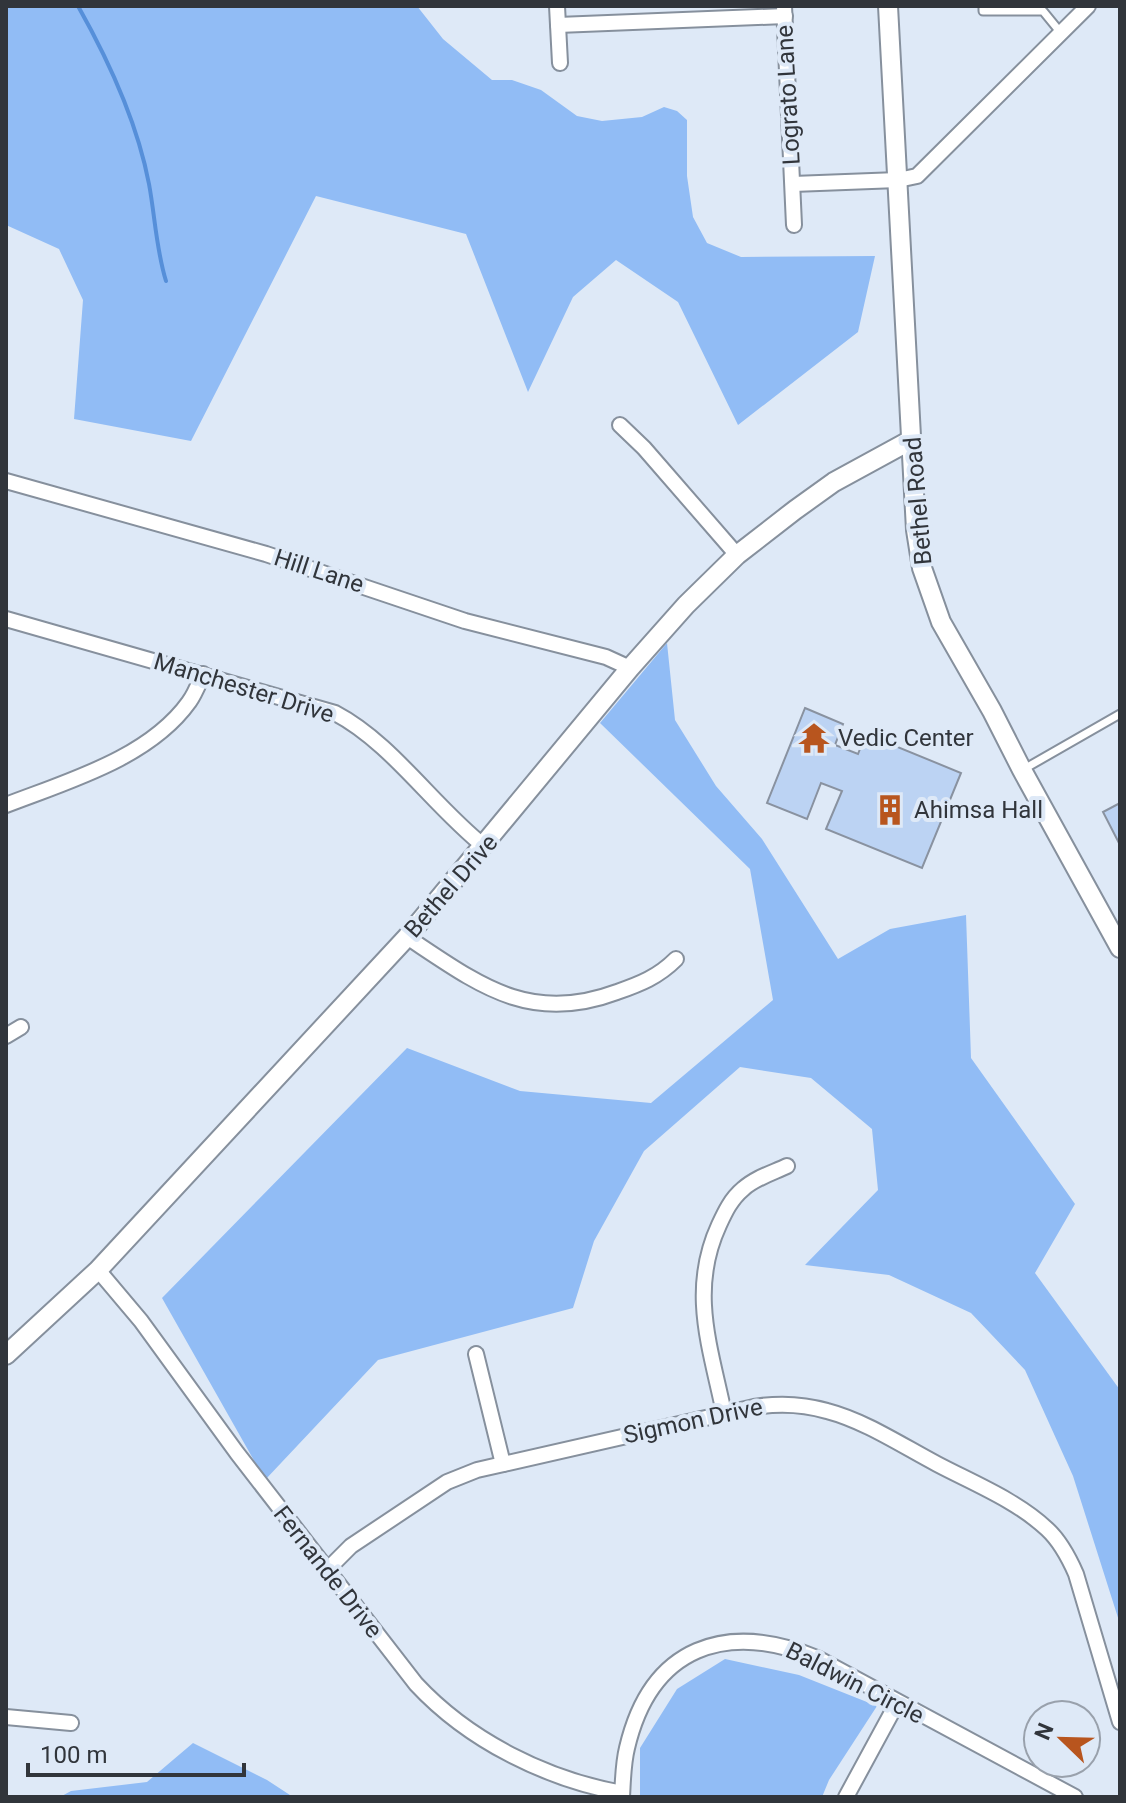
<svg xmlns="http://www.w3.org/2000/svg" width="1126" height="1803" viewBox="0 0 1126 1803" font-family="Roboto,sans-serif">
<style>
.green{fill:#91bcf5}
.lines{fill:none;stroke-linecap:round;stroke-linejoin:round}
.stream{stroke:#568fd9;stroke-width:4}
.building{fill:#bcd3f3;stroke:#8992a0;stroke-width:2}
.lane-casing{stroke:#86909d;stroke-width:11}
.street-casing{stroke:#86909d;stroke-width:18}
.secondary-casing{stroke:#86909d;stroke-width:22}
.lane{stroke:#fff;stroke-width:7}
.street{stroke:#fff;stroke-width:14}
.secondary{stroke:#fff;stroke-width:18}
.labels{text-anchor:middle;stroke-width:8;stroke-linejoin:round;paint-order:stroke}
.street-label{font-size:24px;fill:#31353b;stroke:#dee9f7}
.poi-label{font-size:24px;fill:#31353b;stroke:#dee9f7;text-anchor:start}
</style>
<rect width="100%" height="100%" fill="#dee9f7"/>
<g class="green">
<path d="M6 6H417L443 39 492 80H512L541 90 577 116 602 121 642 117 664 107 677 111 687 120V176L693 217 707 243 741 257 875 256 858 332 738 425 678 302 616 260 573 297 528 392 466 234 316 196 191 441 74 419 83 300 59 249 6 225Z"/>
<path d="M667 643 675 720 716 786 762 839 838 959 890 929 966 915 971 1058 1075 1204 1035 1273 1120 1390V1624L1073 1476 1025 1370 971 1313 889 1275 805 1265 878 1190 872 1129 811 1078 740 1067 644 1151 594 1241 573 1308 378 1360 265 1480 162 1298 407 1048 520 1091 651 1103 773 1000 750 869 600 723Z"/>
<path d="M725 1659 799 1675 877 1706 829 1780 822 1797H640V1748L677 1689Z"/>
<path d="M193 1743 267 1780 293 1797H60L71 1791 147 1782Z"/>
</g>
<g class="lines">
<path class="stream" d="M78 6C109 61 137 121 149 184 155 216 156 249 166 281"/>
</g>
<g class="building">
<path d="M805 708 843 724 835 745 858 754 866 734 961 773 922 868 826 829 842 791 821 783 807 819 767 803Z"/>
<path d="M1120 803V845L1103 812Z"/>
</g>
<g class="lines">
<defs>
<g id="lane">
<path d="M983 6V11H1043L1061 33"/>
<path d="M1024 769 1120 714"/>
</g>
<g id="street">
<path d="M557 6 560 63"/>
<path d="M784 6 794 225"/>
<path d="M558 25 785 16"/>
<path d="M793 184 898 180 917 176 1088 6"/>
<path d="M620 425 644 448 737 555"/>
<path d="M6 481 266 554 465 621 606 657 630 668"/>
<path d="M6 619 335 713C392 743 433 806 485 847"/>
<path d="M6 805C68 781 149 758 189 702 195 694 199 683 203 674"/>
<path d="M407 937C478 984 529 1025 617 992 640 984 658 977 676 959"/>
<path d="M6 1036 21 1027"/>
<path d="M98 1270 141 1321 237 1453 416 1684C469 1741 546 1779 622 1793"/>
<path d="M476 1354 503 1464"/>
<path d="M724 1413C710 1346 689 1290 719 1225 725 1212 731 1199 743 1189 755 1178 772 1173 787 1166"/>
<path d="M327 1570 351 1546 447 1482 477 1470 754 1407C779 1403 803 1404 827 1411 865 1421 901 1445 937 1464 973 1483 1016 1500 1047 1529 1060 1541 1069 1558 1076 1574L1120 1722"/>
<path d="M6 1717 71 1723"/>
<path d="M622 1797C623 1781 623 1764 627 1748 651 1646 726 1621 817 1658L1075 1797"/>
<path d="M846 1797 897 1703"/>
</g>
<g id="secondary">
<path d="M888 6 916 530 922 568 941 622 992 711 1022 770 1120 948"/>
<path d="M6 1355 98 1270 407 937 630 668 686 605 737 555 795 510 834 482 911 440"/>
</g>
</defs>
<use href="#lane" class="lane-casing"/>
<use href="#street" class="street-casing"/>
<use href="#secondary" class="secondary-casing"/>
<use href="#lane" class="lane"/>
<use href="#street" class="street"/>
<use href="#secondary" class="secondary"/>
</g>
<defs>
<symbol id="temple-bare" viewBox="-9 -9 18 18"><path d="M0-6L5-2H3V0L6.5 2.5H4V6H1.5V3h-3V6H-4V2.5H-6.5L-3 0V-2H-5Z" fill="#b8551e" stroke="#dee9f7" stroke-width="2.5" paint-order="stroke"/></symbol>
<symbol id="building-bare" viewBox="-9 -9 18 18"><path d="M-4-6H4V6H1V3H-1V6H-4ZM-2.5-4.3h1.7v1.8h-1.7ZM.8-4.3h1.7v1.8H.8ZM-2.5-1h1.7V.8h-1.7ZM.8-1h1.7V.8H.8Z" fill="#b8551e" stroke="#dee9f7" stroke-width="2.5" paint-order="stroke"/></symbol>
</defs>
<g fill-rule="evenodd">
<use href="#temple-bare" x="792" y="716" width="44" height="44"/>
<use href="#building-bare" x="868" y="788" width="44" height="44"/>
</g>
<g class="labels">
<g class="street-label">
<text transform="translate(788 95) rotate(-93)" y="8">Lograto Lane</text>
<text transform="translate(918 501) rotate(-95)" y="8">Bethel Road</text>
<text transform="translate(319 571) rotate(18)" y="8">Hill Lane</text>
<text transform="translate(244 688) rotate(17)" y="8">Manchester Drive</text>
<text transform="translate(451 886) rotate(-49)" y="8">Bethel Drive</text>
<text transform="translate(693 1421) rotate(-12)" y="8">Sigmon Drive</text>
<text transform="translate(328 1572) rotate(52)" y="8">Fernande Drive</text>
<text transform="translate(855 1683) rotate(27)" y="8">Baldwin Circle</text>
</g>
<g class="poi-label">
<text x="838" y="746">Vedic Center</text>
<text x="914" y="818">Ahimsa Hall</text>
</g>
</g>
<rect width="1126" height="1803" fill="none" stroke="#31353b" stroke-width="16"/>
<g transform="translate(1062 1739) rotate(293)"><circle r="38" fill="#dee9f7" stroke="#99a1ac" stroke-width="2"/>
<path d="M0-6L14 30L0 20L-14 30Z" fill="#b8551e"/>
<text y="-12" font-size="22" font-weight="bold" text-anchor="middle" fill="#31353b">N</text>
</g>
<path d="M28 1763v12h216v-12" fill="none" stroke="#31353b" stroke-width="4"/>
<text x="40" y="1763" font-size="24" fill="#31353b" stroke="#dee9f7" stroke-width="6" paint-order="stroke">100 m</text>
</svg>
